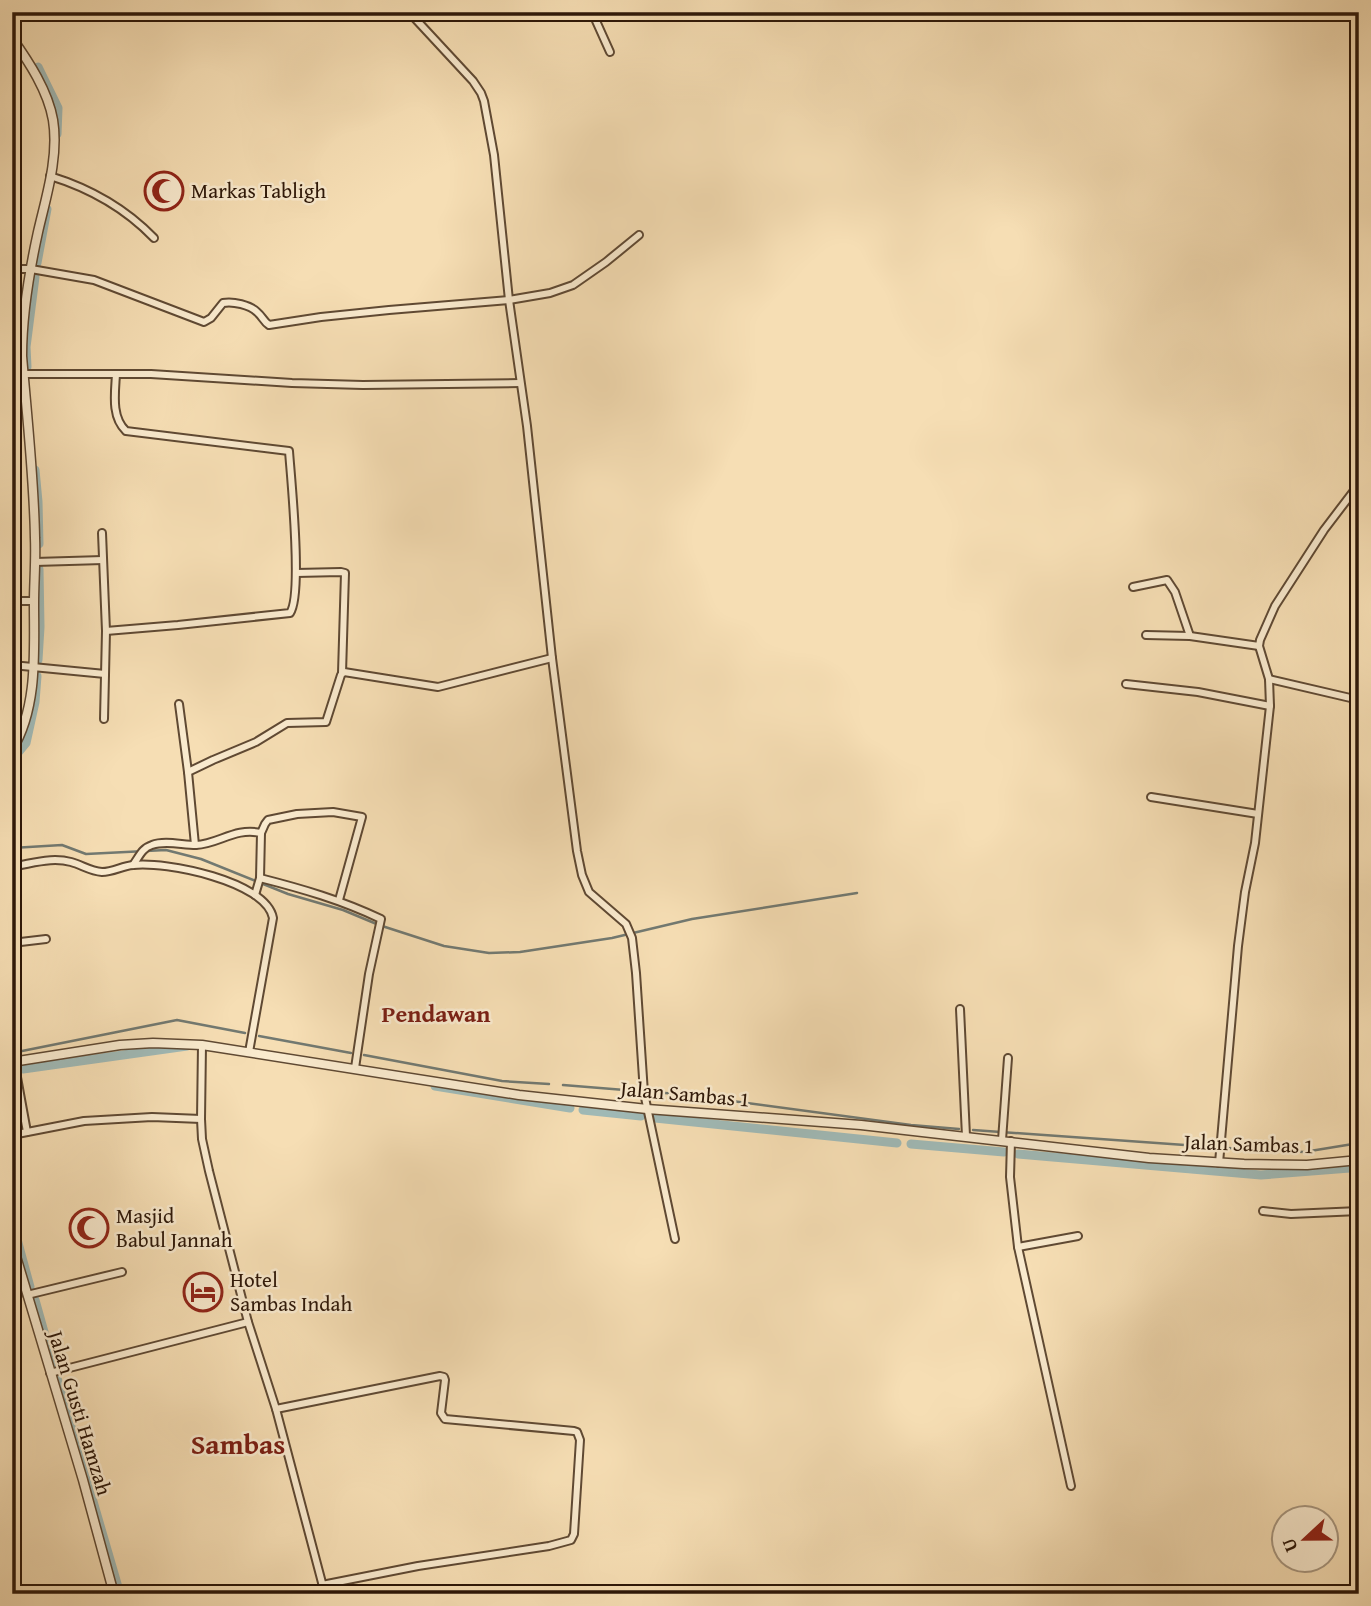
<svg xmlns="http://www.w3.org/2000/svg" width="1371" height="1606" viewBox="0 0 1371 1606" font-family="'Gentium Book Plus',serif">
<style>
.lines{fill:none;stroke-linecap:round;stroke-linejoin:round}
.stream{stroke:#727971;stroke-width:2.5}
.canal{stroke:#a0bab7;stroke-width:9}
.minor-casing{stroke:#5f4933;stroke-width:10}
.tertiary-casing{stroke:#5f4933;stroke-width:11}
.minor{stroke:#f9eace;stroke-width:6}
.tertiary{stroke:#f9eace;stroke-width:8}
.labels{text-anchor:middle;stroke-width:5;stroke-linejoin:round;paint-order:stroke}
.poi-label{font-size:21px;fill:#2d1708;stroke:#f9eace;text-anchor:start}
.street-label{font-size:21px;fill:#2d1708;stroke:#f9eace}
.quarter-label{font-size:24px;font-weight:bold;fill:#7a1f14;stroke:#f9eace}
.district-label{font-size:28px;font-weight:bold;fill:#7a1f14;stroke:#f9eace}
</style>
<rect width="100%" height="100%" fill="#f6deb4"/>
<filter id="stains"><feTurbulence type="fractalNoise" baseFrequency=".00286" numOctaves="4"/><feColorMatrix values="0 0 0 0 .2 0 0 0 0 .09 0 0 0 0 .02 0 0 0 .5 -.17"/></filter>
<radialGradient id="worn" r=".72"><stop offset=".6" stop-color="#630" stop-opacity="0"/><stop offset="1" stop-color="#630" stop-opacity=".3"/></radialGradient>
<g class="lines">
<g class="stream">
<path d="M12 848 62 845 86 854 166 850 201 859 288 894 343 910 379 925 444 946 489 953 520 952 612 938 692 919 857 893"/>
<path d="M259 1036 351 1053"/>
<path d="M12 1053 177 1020 245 1033"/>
<path d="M364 1055 502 1081 549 1084"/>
<path d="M563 1085 637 1091"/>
<path d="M651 1092 679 1094 911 1125 959 1129"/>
<path d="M973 1130 1213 1147"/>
<path d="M1227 1148 1304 1152 1359 1143"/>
</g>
<g class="canal">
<path d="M38 67 58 108 57 134"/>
<path d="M37 263 47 209"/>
<path d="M27 367 26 347 35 277"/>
<path d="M35 470 38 502 39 544"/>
<path d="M38 660 40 627 39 569"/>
<path d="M12 760 26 743 35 702 37 676"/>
<path d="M23 1069 187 1046"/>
<path d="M435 1086 570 1108"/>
<path d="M583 1110 641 1116"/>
<path d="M655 1118 897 1143"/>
<path d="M911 1144 1004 1152"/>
<path d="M1018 1154 1261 1175 1350 1168"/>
<path d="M12 1221 30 1287"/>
<path d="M35 1300 53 1364"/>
<path d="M57 1378 120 1594"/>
</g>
<defs>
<g id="minor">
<path d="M409 12 473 81 481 93 484 101 494 155 509 300 527 426 552 658 577 851 582 875 589 892 626 924 632 938 636 973 644 1093 675 1239"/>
<path d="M592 12 610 52"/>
<path d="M50 176C89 188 126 209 154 238"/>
<path d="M12 269H31L94 280 204 322 211 318 223 303C233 301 250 305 257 312 263 317 263 321 269 325L321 317 389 310 509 300 550 293 573 285 606 262 639 235"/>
<path d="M24 374H151L292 383 363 385 520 383"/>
<path d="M102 533 106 631 104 719"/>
<path d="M35 562 103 560"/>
<path d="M296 573 341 572 345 573 342 673"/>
<path d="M1133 587 1167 580 1175 592 1190 636"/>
<path d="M12 601H34"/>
<path d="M106 631 178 625 290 613C303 595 291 479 289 451L126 431C111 417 115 393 116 374"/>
<path d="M1146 635 1190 636 1259 646"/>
<path d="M12 665 105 674"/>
<path d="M1269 679 1359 700"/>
<path d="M1126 684 1198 692 1270 706"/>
<path d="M179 704 188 772"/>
<path d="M1151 797 1258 814"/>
<path d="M261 833 265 824 268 820 297 814 333 812 362 817 339 900"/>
<path d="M195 845 188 772 213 760 256 742 287 723 326 722 341 675 344 672 438 687 552 658"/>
<path d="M133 865C139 857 142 848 152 845 165 840 182 845 196 845 219 844 235 827 261 833L260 878 255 895"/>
<path d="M12 867C31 863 52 857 71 862 82 865 90 871 102 872 113 872 122 866 133 865 165 861 266 881 273 918L249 1052"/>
<path d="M260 878C303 889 341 900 381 919L369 974 355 1068"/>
<path d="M12 943 46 939"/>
<path d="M960 1009 966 1136"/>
<path d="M202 1045 201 1119 202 1139 209 1171 248 1322 276 1409 325 1594"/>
<path d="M14 1061 27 1132"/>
<path d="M12 1135 84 1121 152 1117 201 1119"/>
<path d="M1002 1140 1008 1058"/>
<path d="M1011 1141 1010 1177 1018 1247 1071 1486"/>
<path d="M1355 1160 1359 1182"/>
<path d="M1219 1163 1238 946 1245 892 1255 843 1270 706 1269 679 1259 646 1260 640 1275 606 1324 530 1359 484"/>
<path d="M1263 1211 1291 1214 1359 1211"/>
<path d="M1018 1247 1078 1236"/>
<path d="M27 1295 122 1272"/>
<path d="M50 1373 248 1322"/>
<path d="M276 1409 440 1376 444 1377 445 1380 441 1413 445 1419 574 1431 577 1432 580 1440 574 1534 571 1540 549 1546 418 1566 322 1585"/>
</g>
<g id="tertiary">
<path d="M12 38C29 62 48 91 53 120 59 157 46 197 38 232 29 273 22 314 22 356 27 416 34 478 35 538 36 560 34 582 34 603 34 651 38 708 12 750"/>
<path d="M12 1062 120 1045 153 1043 202 1045 519 1095 647 1109 861 1125 1149 1158 1244 1164 1307 1165 1359 1160"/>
<path d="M12 1243 83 1480 114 1594"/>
</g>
</defs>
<use href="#minor" class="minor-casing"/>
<use href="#tertiary" class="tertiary-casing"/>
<use href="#minor" class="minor"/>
<use href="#tertiary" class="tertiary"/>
</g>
<defs>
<symbol id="mosque-ring" viewBox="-11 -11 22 22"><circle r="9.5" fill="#f9eace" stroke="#8f2418" stroke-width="1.5"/><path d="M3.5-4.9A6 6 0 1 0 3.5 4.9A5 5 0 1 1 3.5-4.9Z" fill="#8f2418"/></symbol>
<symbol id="hotel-ring" viewBox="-11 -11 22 22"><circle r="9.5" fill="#f9eace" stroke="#8f2418" stroke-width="1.5"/><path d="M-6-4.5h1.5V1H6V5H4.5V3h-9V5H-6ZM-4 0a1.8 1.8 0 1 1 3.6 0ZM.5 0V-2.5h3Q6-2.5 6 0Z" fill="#8f2418"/></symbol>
</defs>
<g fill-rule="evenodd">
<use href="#mosque-ring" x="142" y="169" width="44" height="44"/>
<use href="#mosque-ring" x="67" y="1206" width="44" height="44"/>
<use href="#hotel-ring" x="181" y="1270" width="44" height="44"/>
</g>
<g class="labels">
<g class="poi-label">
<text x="191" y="198">Markas Tabligh</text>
<text x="116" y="1223">Masjid<tspan x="116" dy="24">Babul Jannah</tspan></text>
<text x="230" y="1287">Hotel<tspan x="230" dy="24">Sambas Indah</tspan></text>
</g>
<g class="street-label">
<text transform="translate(685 1094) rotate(5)" y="7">Jalan Sambas 1</text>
<text transform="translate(1249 1144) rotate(2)" y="7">Jalan Sambas 1</text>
<text transform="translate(80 1413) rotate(73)" y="7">Jalan Gusti Hamzah</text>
</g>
<g class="quarter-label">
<text x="436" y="1022">Pendawan</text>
</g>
<g class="district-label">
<text x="238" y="1454">Sambas</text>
</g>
</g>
<rect width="1371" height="1606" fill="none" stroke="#f6deb4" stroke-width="42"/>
<rect x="14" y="14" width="1343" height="1578" fill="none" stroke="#2d1708" stroke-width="3.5"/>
<rect x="21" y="21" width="1329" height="1564" fill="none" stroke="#2d1708" stroke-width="2"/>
<g transform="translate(1305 1539) rotate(248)"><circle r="33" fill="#f9eace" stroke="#a7967f" stroke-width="2"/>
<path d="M0-5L12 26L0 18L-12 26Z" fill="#8f2418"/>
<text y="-10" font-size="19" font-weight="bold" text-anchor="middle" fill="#2d1708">U</text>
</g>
<rect width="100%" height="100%" filter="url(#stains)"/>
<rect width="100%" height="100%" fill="url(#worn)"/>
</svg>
